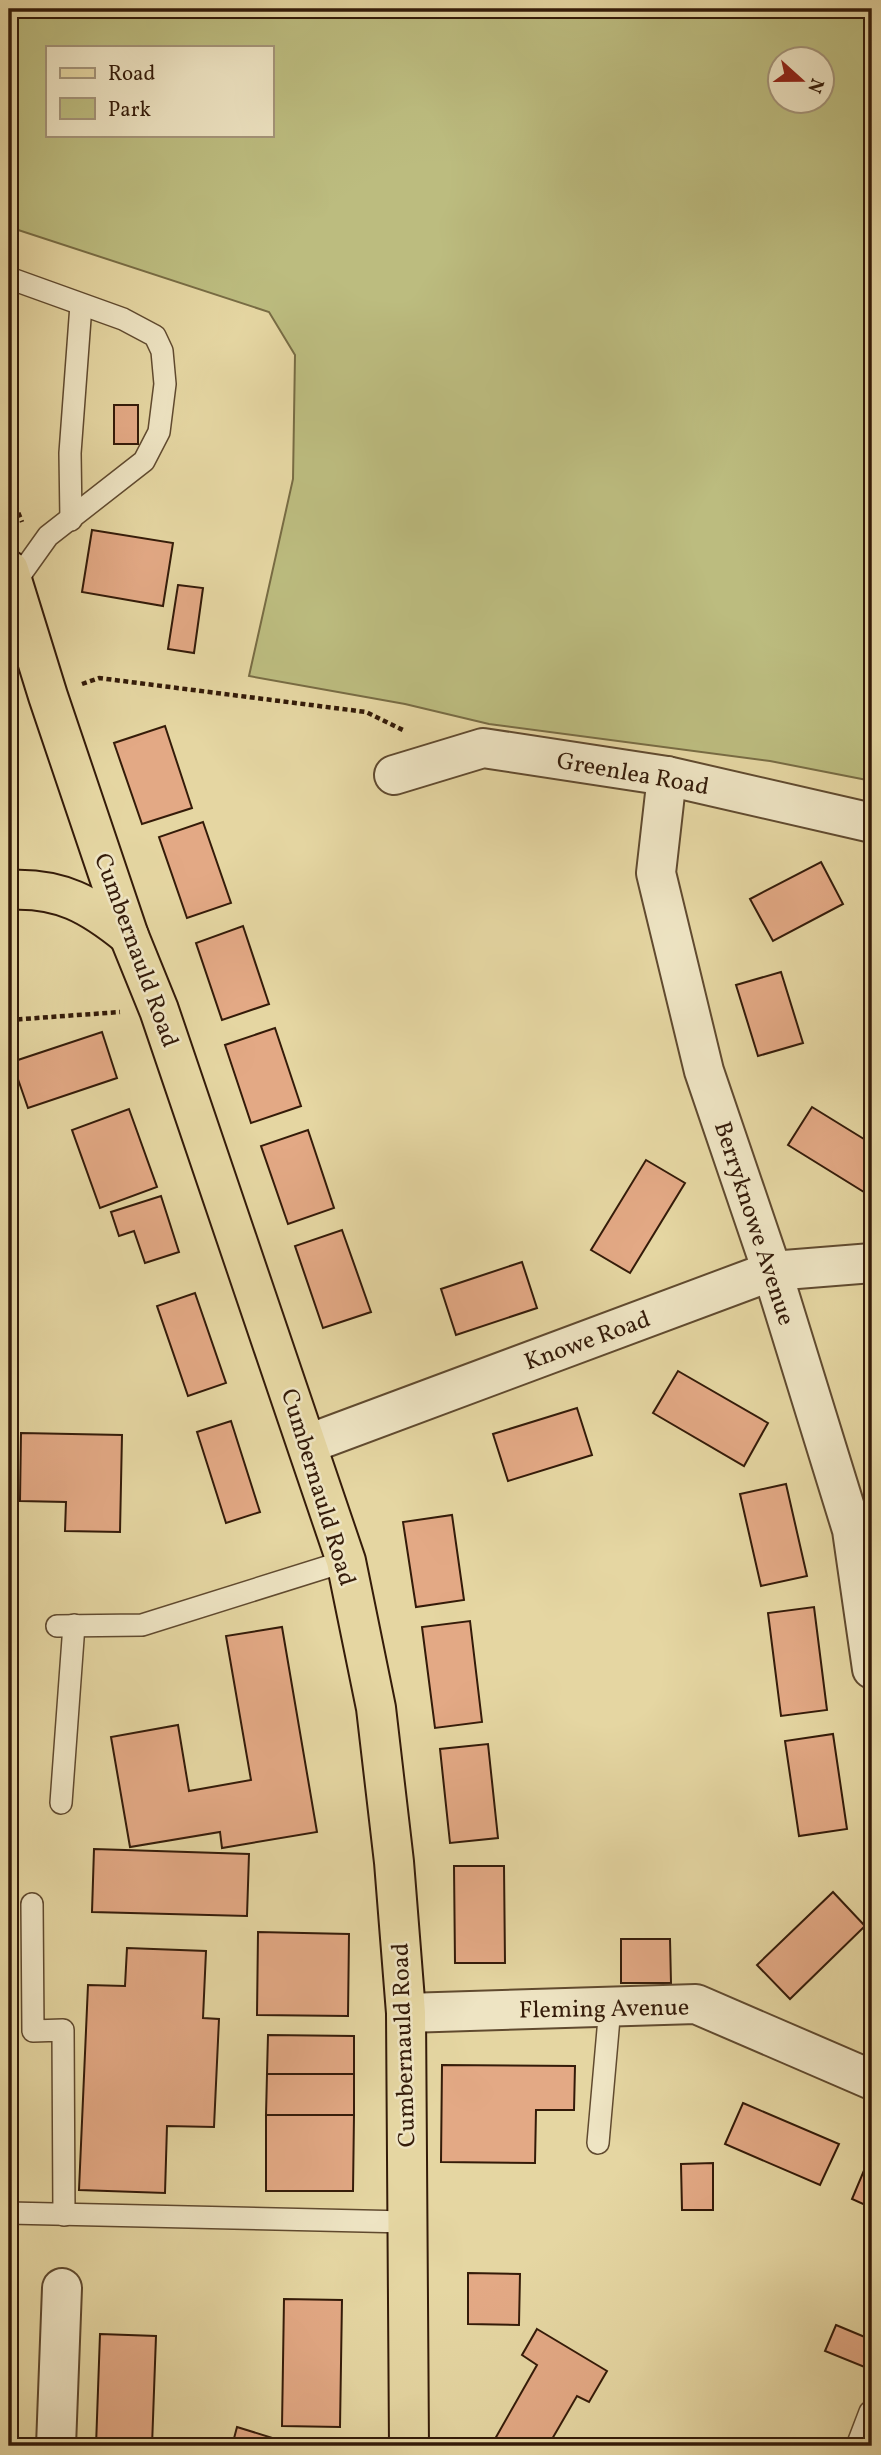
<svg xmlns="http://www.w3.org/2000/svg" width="881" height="2455" viewBox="0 0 881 2455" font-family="Vollkorn,serif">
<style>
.green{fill:#bcbc7f;stroke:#786c44;stroke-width:2;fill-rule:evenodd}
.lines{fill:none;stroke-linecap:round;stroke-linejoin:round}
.stream{stroke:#71796d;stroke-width:10}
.building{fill:#e3a985;stroke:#341b09;stroke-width:2}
.service-casing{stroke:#604a2f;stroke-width:24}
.minor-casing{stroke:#604a2f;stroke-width:42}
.primary-casing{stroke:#341b09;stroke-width:42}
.path{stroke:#341b09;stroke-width:4.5;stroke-dasharray:5 3.5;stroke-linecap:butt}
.service{stroke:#eee4c3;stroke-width:21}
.minor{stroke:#eee4c3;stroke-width:38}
.primary{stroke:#e5d6a2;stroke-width:38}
.labels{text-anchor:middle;stroke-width:5;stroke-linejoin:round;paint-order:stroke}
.street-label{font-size:24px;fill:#341b09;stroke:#eee4c3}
</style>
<rect width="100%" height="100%" fill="#e5d6a2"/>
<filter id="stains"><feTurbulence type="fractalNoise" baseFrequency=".00286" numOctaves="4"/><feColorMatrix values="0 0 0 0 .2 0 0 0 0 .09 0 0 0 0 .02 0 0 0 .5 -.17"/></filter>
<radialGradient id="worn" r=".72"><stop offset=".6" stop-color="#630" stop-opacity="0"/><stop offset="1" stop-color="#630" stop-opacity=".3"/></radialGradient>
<path class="green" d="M9 9H872V781L770 761 489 724 405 704 249 676 293 479 295 355 269 312 9 227ZM47 47H271V135H47ZM780 60H822V102H780Z"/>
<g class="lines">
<path class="stream" d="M871 15 872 13"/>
</g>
<g class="building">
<rect x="114" y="405" width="24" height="39"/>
<path d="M92 530 173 543 163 606 82 592Z"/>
<path d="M178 585 203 588 194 653 168 649Z"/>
<path d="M165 726 192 808 142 824 114 743Z"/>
<path d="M203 822 231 903 187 918 159 837Z"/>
<path d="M821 862 843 904 773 941 750 899Z"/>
<path d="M243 926 269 1004 222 1020 196 943Z"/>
<path d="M781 972 803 1043 758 1056 736 985Z"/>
<path d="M275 1028 301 1106 251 1123 225 1045Z"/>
<path d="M102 1032 117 1078 28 1108 12 1062Z"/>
<path d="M812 1107 872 1144V1197L788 1145Z"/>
<path d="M129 1109 157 1187 100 1208 72 1130Z"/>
<path d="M308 1130 334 1208 288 1224 261 1146Z"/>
<path d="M646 1160 685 1183 630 1273 591 1250Z"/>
<path d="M161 1196 179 1252 145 1263 134 1231 119 1236 111 1212Z"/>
<path d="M342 1230 371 1312 323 1328 295 1246Z"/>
<path d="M522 1262 537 1308 456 1335 441 1289Z"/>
<path d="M195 1293 226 1383 188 1396 157 1306Z"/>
<path d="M678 1371 768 1423 744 1466 653 1413Z"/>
<path d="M577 1408 592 1455 508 1481 493 1434Z"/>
<path d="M231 1421 260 1512 226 1523 197 1432Z"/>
<path d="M21 1433 122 1435 120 1532 65 1531 66 1502 20 1501Z"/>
<path d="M786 1484 807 1576 761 1586 740 1494Z"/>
<path d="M452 1515 464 1600 416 1607 403 1522Z"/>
<path d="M814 1607 827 1710 781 1716 768 1613Z"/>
<path d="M470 1621 482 1722 435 1728 422 1627Z"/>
<path d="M282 1627 317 1832 222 1848 220 1832 130 1847 111 1737 178 1725 189 1791 251 1780 226 1636Z"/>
<path d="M833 1734 847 1829 799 1836 785 1741Z"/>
<path d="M488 1744 498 1838 450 1843 440 1749Z"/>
<path d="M94 1849 249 1854 247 1916 92 1912Z"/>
<path d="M454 1866H504L505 1963H455Z"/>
<path d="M833 1892 865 1926 790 1999 757 1965Z"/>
<path d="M258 1932 349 1934 348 2016 257 2015Z"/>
<path d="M621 1939H670L671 1983H621Z"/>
<path d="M127 1948 206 1951 203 2018 219 2019 214 2127 167 2126 165 2193 79 2190 88 1985 125 1986Z"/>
<path d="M268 2035 354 2036V2074H267Z"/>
<path d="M442 2065 575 2066 574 2110H536L535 2163 441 2162Z"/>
<path d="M267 2074H354V2115H266Z"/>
<path d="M743 2103 839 2144 820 2185 725 2144Z"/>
<path d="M266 2115H354L353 2191H266Z"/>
<path d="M870 2156 872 2157V2208L852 2199Z"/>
<path d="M713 2163V2210H682L681 2164Z"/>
<path d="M468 2273 520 2274 519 2325 468 2324Z"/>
<path d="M284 2299 342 2300 340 2427 282 2426Z"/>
<path d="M836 2325 872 2340V2370L825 2351Z"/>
<path d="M537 2329 607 2371 589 2402 577 2396 548 2446H491L537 2365 522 2355Z"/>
<path d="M100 2334 156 2336 152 2446H96Z"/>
<path d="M237 2427 298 2446H232Z"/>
</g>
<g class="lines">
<defs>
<g id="service">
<path d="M9 278 123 319 155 336 162 351 165 384 159 432 144 461 48 536 13 585"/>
<path d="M71 520 70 453 81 305"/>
<path d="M57 1626 142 1625 346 1561"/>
<path d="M61 1803 74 1625"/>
<path d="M32 1904 33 2031 63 2030 64 2215"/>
<path d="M598 2143 610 2007"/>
<path d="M9 2213 407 2222"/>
<path d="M857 2446 870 2412"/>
</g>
<g id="minor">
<path d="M394 775 483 748 667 776 872 823"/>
<path d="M667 776 656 873 704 1071 772 1271 852 1530 872 1669"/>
<path d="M308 1444 772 1271 872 1263"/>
<path d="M406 2013 696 2004 872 2080"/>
<path d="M56 2446 62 2288"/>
</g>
<g id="primary">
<path d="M9 570 48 696 129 936 159 1010 346 1561 376 1708 394 1862 406 2013 409 2446"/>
<path d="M9 890C60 887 91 905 129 936"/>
</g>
</defs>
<use href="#service" class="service-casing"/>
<use href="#minor" class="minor-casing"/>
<use href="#primary" class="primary-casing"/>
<g class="path">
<path d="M9 489 22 522"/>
<path d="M82 684 99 678 366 712 405 731"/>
<path d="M9 1020 120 1012"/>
</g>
<use href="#service" class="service"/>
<use href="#minor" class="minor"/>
<use href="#primary" class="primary"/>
</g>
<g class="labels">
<g class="street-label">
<text transform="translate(633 773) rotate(10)" y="8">Greenlea Road</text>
<text transform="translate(137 950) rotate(70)" y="8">Cumbernauld Road</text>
<text transform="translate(755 1223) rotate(72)" y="8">Berryknowe Avenue</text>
<text transform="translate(587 1340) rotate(-20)" y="8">Knowe Road</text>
<text transform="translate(319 1487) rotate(73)" y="8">Cumbernauld Road</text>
<text transform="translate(604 2008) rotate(-1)" y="8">Fleming Avenue</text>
<text transform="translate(403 2045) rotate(-92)" y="8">Cumbernauld Road</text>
</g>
</g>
<rect width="881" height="2455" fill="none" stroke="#e5d6a2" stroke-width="35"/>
<rect x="10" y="10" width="860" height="2434" fill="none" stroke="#341b09" stroke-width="3.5"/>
<rect x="18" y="18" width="846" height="2420" fill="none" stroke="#341b09" stroke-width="2"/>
<rect x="46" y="46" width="228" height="91" fill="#eee4c3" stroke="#a49479" stroke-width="2"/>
<rect x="60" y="68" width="35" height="10" fill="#e5d6a2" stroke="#a49479" stroke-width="2"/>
<text x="108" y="80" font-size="21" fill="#341b09">Road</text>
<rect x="60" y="98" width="35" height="21" fill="#bcbc7f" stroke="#a49479" stroke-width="2"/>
<text x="108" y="116" font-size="21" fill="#341b09">Park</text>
<g transform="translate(801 80) rotate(111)"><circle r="33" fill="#eee4c3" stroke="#a49479" stroke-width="2"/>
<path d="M0-5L12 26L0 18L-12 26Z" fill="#8f2418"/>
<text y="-10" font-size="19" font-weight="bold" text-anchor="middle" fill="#341b09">N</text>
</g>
<rect width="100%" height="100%" filter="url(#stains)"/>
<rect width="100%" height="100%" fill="url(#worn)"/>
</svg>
